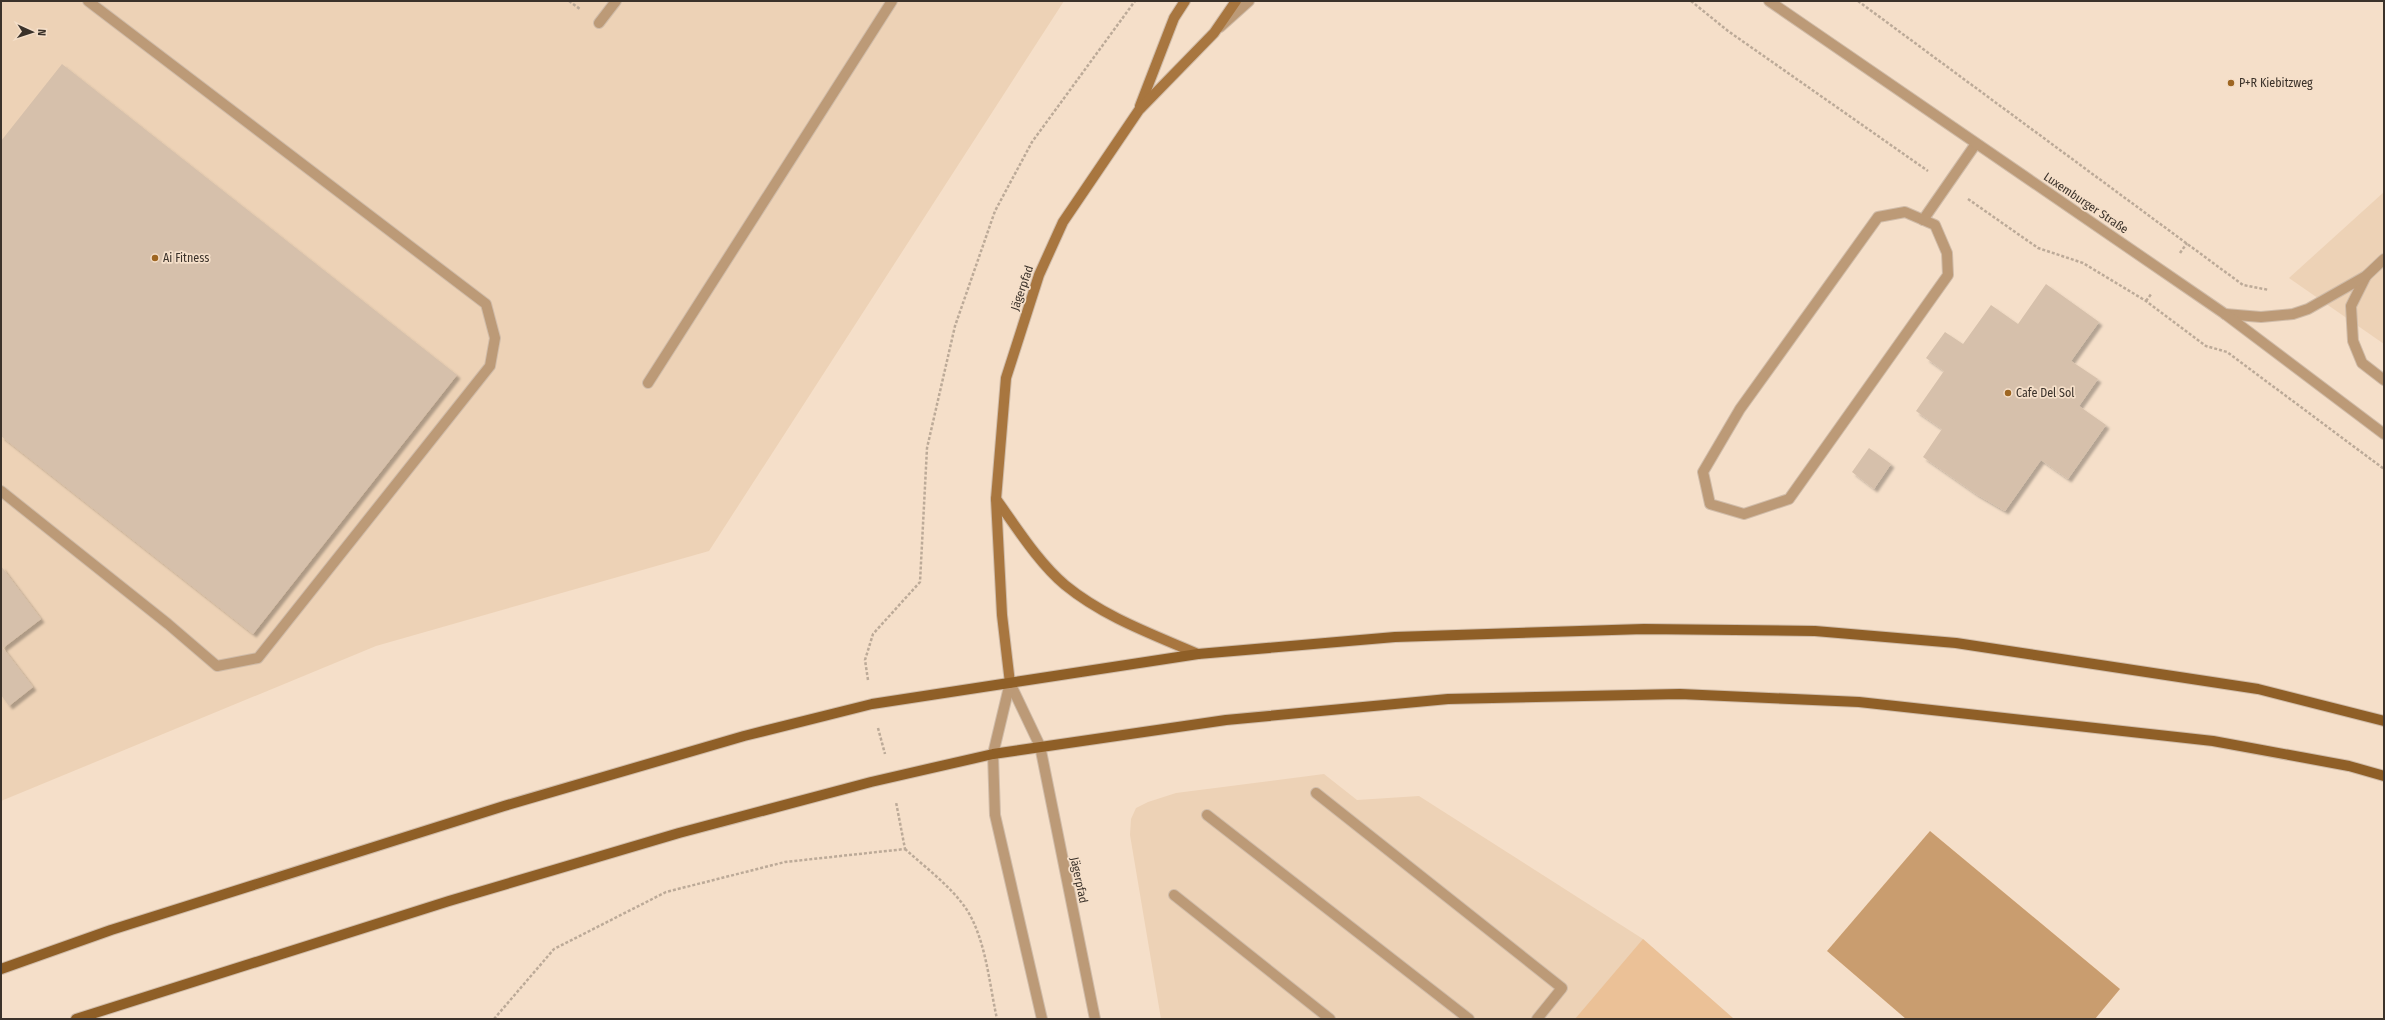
<svg xmlns="http://www.w3.org/2000/svg" width="2385" height="1020" viewBox="0 0 2385 1020" font-family="'Fira Sans Condensed',sans-serif">
<style>
.built{fill:#edd2b6}
.green{fill:#ebc197}
.forest{fill:#c99d6f}
.building{fill:#d6c0ab;filter:url(#shadow)}
.lines{fill:none;stroke-linecap:round;stroke-linejoin:round}
.lane-casing{stroke:#d0bca9;stroke-width:12}
.street-casing{stroke:#d0bca9;stroke-width:12}
.secondary-casing{stroke:#d0bca9;stroke-width:12}
.primary-casing{stroke:#d0bca9;stroke-width:12}
.path{stroke:#bcaa98;stroke-width:2.5;stroke-dasharray:3 2;stroke-linecap:butt}
.lane{stroke:#bc9a77;stroke-width:10}
.street{stroke:#bc9a77;stroke-width:10}
.secondary{stroke:#a8763f;stroke-width:10}
.primary{stroke:#8f5f27;stroke-width:10}
.poi-dot{fill:#9e6622;stroke:#f5dfc9;stroke-width:1.5}
.labels{text-anchor:middle;stroke-width:3.5;stroke-linejoin:round;paint-order:stroke}
.poi-label{font-size:12px;fill:#3b322a;stroke:#f5dfc9;text-anchor:start}
.street-label{font-size:12px;fill:#3b322a;stroke:#f5dfc9}
</style>
<defs>
<filter id="shadow"><feDropShadow dx="3.5" dy="3.5" stdDeviation="1" flood-color="#0004"/></filter>
</defs>
<rect width="100%" height="100%" fill="#f5dfc9"/>
<g class="built">
<path d="M1 1H1064L709 551 376 646 1 801Z"/>
<path d="M2384 192V344L2289 278Z"/>
<path d="M1324 774 1357 800 1419 796 1643 939 1734 1019H1161L1130 835 1131 819 1136 808 1148 802 1176 793Z"/>
</g>
<path class="green" d="M1643 939 1734 1019H1575Z"/>
<path class="forest" d="M1930 831 2120 989 2095 1019H1906L1827 951Z"/>
<g class="building">
<path d="M62 64 457 375 253 634 1 436V141Z"/>
<path d="M2046 284 2099 322 2071 361 2098 379 2079 406 2106 425 2068 479 2041 460 2005 511 1976 494 1923 457 1942 429 1916 411 1944 371 1926 358 1945 332 1963 344 1991 305 2018 324Z"/>
<path d="M1869 448 1891 464 1874 489 1852 472Z"/>
<path d="M1 566 41 619 3 648 33 687 9 706 1 695Z"/>
</g>
<g class="lines">
<defs>
<g id="lane">
<path d="M599 23 616 1"/>
<path d="M1905 212 1935 225 1947 253 1948 275 1789 499 1744 514 1710 504 1703 472 1740 409 1878 217Z"/>
<path d="M1923 220 1975 145"/>
<path d="M2366 276 2351 306 2353 341 2362 363 2384 380"/>
<path d="M2225 314 2261 317 2293 314 2308 309 2366 276 2384 259"/>
<path d="M648 383 892 1"/>
<path d="M1 491 168 624 217 666 258 658 490 366 495 338 486 304 88 1"/>
<path d="M1316 793 1562 988 1537 1019"/>
<path d="M1207 815 1469 1019"/>
<path d="M1174 895 1330 1019"/>
</g>
<g id="street">
<path d="M1769 1 2225 314 2384 434"/>
<path d="M1220 27 1249 1"/>
<path d="M1010 683 1040 746 1095 1019"/>
<path d="M1010 683 993 754 995 815 1042 1019"/>
</g>
<g id="secondary">
<path d="M1140 106 1174 18 1185 1"/>
<path d="M996 499C1017 528 1038 562 1065 585 1104 617 1152 634 1198 654"/>
<path d="M1010 683 1002 615 996 499 1006 378 1039 275 1063 222 1139 110 1214 33 1236 1"/>
</g>
<g id="primary">
<path d="M1 969 111 930 504 806 744 736 872 704 1198 654 1395 637 1644 629 1815 631 1956 643 2258 689 2384 721"/>
<path d="M76 1019 449 901 679 833 871 782 993 754 1226 720 1448 699 1680 694 1859 702 2213 741 2349 766 2384 776"/>
</g>
</defs>
<use href="#lane" class="lane-casing"/>
<use href="#street" class="street-casing"/>
<use href="#secondary" class="secondary-casing"/>
<use href="#primary" class="primary-casing"/>
<g class="path">
<path d="M569 1 580 9"/>
<path d="M1691 1 1728 31 1928 171"/>
<path d="M1858 1 2243 285 2269 290"/>
<path d="M1968 199 2038 248 2083 263 2146 301 2206 346 2227 352 2384 469"/>
<path d="M2180 253 2187 243"/>
<path d="M2146 301 2152 293"/>
<path d="M868 680 865 660 873 634 920 582 927 448 955 326 995 211 1032 142 1135 1"/>
<path d="M878 728 885 754"/>
<path d="M905 849C925 867 949 885 965 907 986 938 989 983 997 1019"/>
<path d="M494 1019 554 949 666 892 785 862 905 849 896 802"/>
</g>
<use href="#lane" class="lane"/>
<use href="#street" class="street"/>
<use href="#secondary" class="secondary"/>
<use href="#primary" class="primary"/>
</g>
<g class="poi-dot">
<circle cx="2231" cy="83" r="4"/>
<circle cx="155" cy="258" r="4"/>
<circle cx="2008" cy="393" r="4"/>
</g>
<g class="labels">
<g class="poi-label">
<text x="2239" y="87">P+R Kiebitzweg</text>
<text x="163" y="262">Ai Fitness</text>
<text x="2016" y="397">Cafe Del Sol</text>
</g>
<g class="street-label">
<text transform="translate(2086 203) rotate(34)" y="4">Luxemburger Straße</text>
<text transform="translate(1022 288) rotate(-71)" y="4">Jägerpfad</text>
<text transform="translate(1079 880) rotate(78)" y="4">Jägerpfad</text>
</g>
</g>
<rect width="2385" height="1020" fill="none" stroke="#3b322a" stroke-width="4"/>
<g transform="translate(32 32) rotate(93)" stroke="#f5dfc9" stroke-width="3" paint-order="stroke">
<path d="M0-3L7 15L0 10L-7 15Z" fill="#3b322a"/>
<text y="-6" font-size="11" font-weight="bold" text-anchor="middle" fill="#3b322a">N</text>
</g>
</svg>
